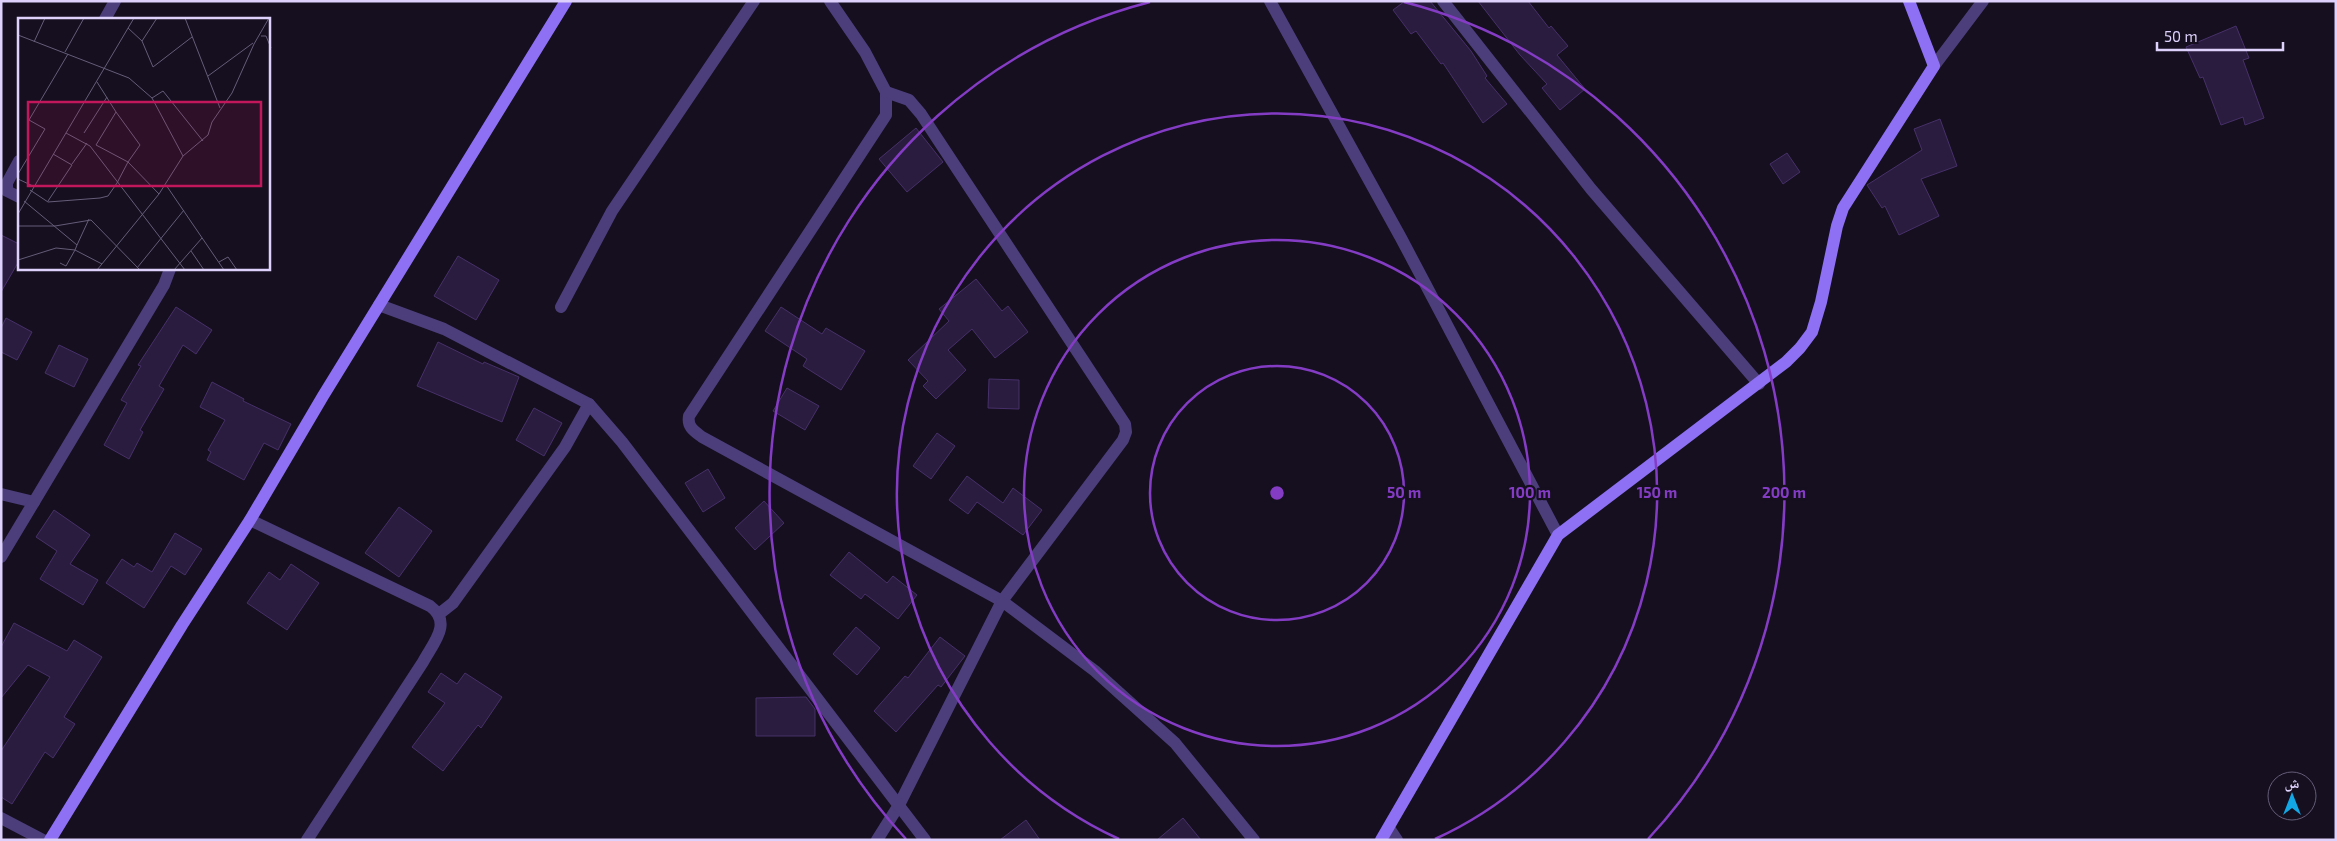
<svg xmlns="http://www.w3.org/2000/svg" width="2337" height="841" viewBox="0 0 2337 841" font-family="'Exo 2','Noto Naskh Arabic',sans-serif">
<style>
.building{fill:#2a1c3f;stroke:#473069}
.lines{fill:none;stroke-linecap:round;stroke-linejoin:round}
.street{stroke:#4c3e7b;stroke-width:12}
.secondary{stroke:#8d70f3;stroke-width:12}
.ring{fill:none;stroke:#853cc5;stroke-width:2.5}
.inset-road{fill:none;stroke:#655d78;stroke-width:1}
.view{fill:#c2185b;fill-opacity:0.15;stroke:#c2185b;stroke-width:2.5}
.inset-edge{fill:none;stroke:#ded1fb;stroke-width:2.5}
.centre{fill:#853cc5;stroke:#150f20;stroke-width:2.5}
.ring-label{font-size:15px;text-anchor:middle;font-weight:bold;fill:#853cc5;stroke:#150f20;stroke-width:4.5;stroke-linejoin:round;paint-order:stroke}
</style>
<rect width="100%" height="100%" fill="#150f20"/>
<g class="building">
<path d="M1405 1H1430L1471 51 1487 76 1485 78 1507 104 1483 123 1443 63 1441 64 1416 31 1411 34 1393 10Z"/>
<path d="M1478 1H1528L1549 28 1551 26 1568 46 1557 55 1585 89 1560 110 1542 88 1547 84 1520 55Z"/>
<path d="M2236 26 2249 58 2243 60 2264 118 2245 125 2243 117 2221 125 2203 77 2200 78 2186 47Z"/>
<path d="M1940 119 1957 166 1921 179 1939 216 1899 235 1885 206 1882 208 1867 185 1922 150 1914 129Z"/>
<path d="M916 128 943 162 907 192 879 159Z"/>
<path d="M1787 153 1800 172 1783 184 1770 164Z"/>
<path d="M1 235 19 244V261L1 292Z"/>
<path d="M458 256 499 280 476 320 434 296Z"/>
<path d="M976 279 1002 311 1008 306 1028 332 995 358 972 329 948 350 966 370 936 399 923 386 928 381 908 360 949 321 939 309Z"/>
<path d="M176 307 212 330 196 354 183 345 159 386 164 389 140 430 143 432 129 459 104 445 127 403 121 400 141 366 138 365Z"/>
<path d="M781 307 822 334 826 328 865 351 841 390 803 366 807 359 765 331Z"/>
<path d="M6 318 32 332 17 360 1 352V328Z"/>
<path d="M438 342 483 364 484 362 519 377 502 422 417 386Z"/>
<path d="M59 345 88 359 74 387 45 373Z"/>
<path d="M989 379 1019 380V409L988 408Z"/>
<path d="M212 382 244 399 243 401 291 424 278 450 264 443 244 480 207 460 211 452 208 450 225 420 200 407Z"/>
<path d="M787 388 819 406 805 430 773 411Z"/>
<path d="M534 408 562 423 544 456 516 440Z"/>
<path d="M937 433 955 446 931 479 913 466Z"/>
<path d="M708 469 725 498 703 512 685 483Z"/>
<path d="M967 476 1003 503 1013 488 1042 510 1023 535 977 502 968 514 949 500Z"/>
<path d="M764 501 784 523 755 550 735 528Z"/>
<path d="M399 507 432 531 399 577 365 553Z"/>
<path d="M54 510 90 535 70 564 98 580 83 605 40 579 57 551 36 537Z"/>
<path d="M175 533 202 549 185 575 171 566 144 608 106 583 122 559 134 567 137 563 152 572Z"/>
<path d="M849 552 887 583 893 576 917 595 898 619 865 594 861 599 830 575Z"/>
<path d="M291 564 319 583 287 630 247 603 269 572 280 580Z"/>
<path d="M14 623 67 651 74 640 102 657 64 717 75 724 53 758 45 752 12 804 1 797V751L50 677 28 665 1 698V647Z"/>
<path d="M856 627 880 648 857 675 833 654Z"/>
<path d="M940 637 965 656 941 687 938 685 896 732 874 711 905 676 908 678Z"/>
<path d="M441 673 457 684 465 673 502 697 481 728 478 725 443 771 412 747 445 703 428 692Z"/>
<path d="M806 697 815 709V736H756V698Z"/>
<path d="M1183 818 1201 840H1157Z"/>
<path d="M1026 820 1040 840H1000Z"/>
</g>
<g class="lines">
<g class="street">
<path d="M830 1 865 52 886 92V115L689 416C687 427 694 431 702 437L1002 601 899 805 877 840"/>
<path d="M1270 1 1401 238 1558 535"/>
<path d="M1443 1 1591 189 1759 384"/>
<path d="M105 19 115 1"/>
<path d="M1934 66 1983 1"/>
<path d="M886 92 909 100 921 114 1125 424 1126 432 1123 440 1002 601 1095 671 1175 743 1254 840"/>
<path d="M19 161 7 183V191L19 197"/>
<path d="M379 305 444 329 589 404 622 442 925 840"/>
<path d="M561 307 612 211 754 1"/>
<path d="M1 494 34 502"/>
<path d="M250 520 430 606C453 623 433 643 423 662L307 840"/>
<path d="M1 557 164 285 170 269"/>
<path d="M439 614 453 603 565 447 589 404"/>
<path d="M1 818 43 840"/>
<path d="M1389 828 1397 840"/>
</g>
<g class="secondary">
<path d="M50 840 182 625 250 520 323 396 566 1"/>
<path d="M1381 840 1558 535 1786 362 1800 348 1812 332 1821 302 1837 226 1843 208 1934 66 1909 1"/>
</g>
</g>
<g class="ring">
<circle cx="1277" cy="493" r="127"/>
<circle cx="1277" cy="493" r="253"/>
<path d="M1119 839A380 380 0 1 1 1435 839"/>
<path d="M906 839A507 507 0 0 1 1150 2M1404 2A507 507 0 0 1 1648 839"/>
</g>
<g transform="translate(18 18)">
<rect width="252" height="252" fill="#150f20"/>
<path class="inset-road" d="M167 0 202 90M110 10 124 23 135 49 174 19M0 17 111 60 134 80 165 138M243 18H248L253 30M124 23 139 0M16 24 27 0M47 34 66 0M190 58 235 25M134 80 145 73 185 123M98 94 122 127 110 144 141 176M48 115 72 128 167 252M66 115 89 79M54 146 69 125M0 156 27 111 11 102 50 36M0 161 15 168M148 167 206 252M12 172 30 184 82 180 90 178 99 165 110 144 78 127 98 94 79 64M6 183 59 227 57 232 84 246M30 183 54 147 35 136M0 196 116 0M0 208H37L73 202 122 252M59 227 71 201M173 233 186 252M0 242 38 230 57 232 48 248 42 245M201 244 210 239 219 252M119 250 166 192M79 252 141 176 165 138 190 117 194 104 214 75 236 26 251 0M156 252 184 220"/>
<path class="view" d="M10 84H243V168H10Z"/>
<rect width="252" height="252" class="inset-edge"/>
</g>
<circle cx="1277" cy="493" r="8" class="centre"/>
<g class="ring-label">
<text x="1404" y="498">50 m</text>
<text x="1530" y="498">100 m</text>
<text x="1657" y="498">150 m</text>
<text x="1784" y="498">200 m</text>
</g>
<rect width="2337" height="841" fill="none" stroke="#ded1fb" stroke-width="5"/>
<g transform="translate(2292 796)"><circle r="24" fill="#150f20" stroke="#655d78"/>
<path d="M0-4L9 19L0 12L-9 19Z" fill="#13a7e5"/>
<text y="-8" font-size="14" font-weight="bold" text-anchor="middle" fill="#ded1fb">ش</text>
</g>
<path d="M2157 42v8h126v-8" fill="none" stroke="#ded1fb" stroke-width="2.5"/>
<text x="2164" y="42" font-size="15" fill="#ded1fb" stroke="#150f20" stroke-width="4" paint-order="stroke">50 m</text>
</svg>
